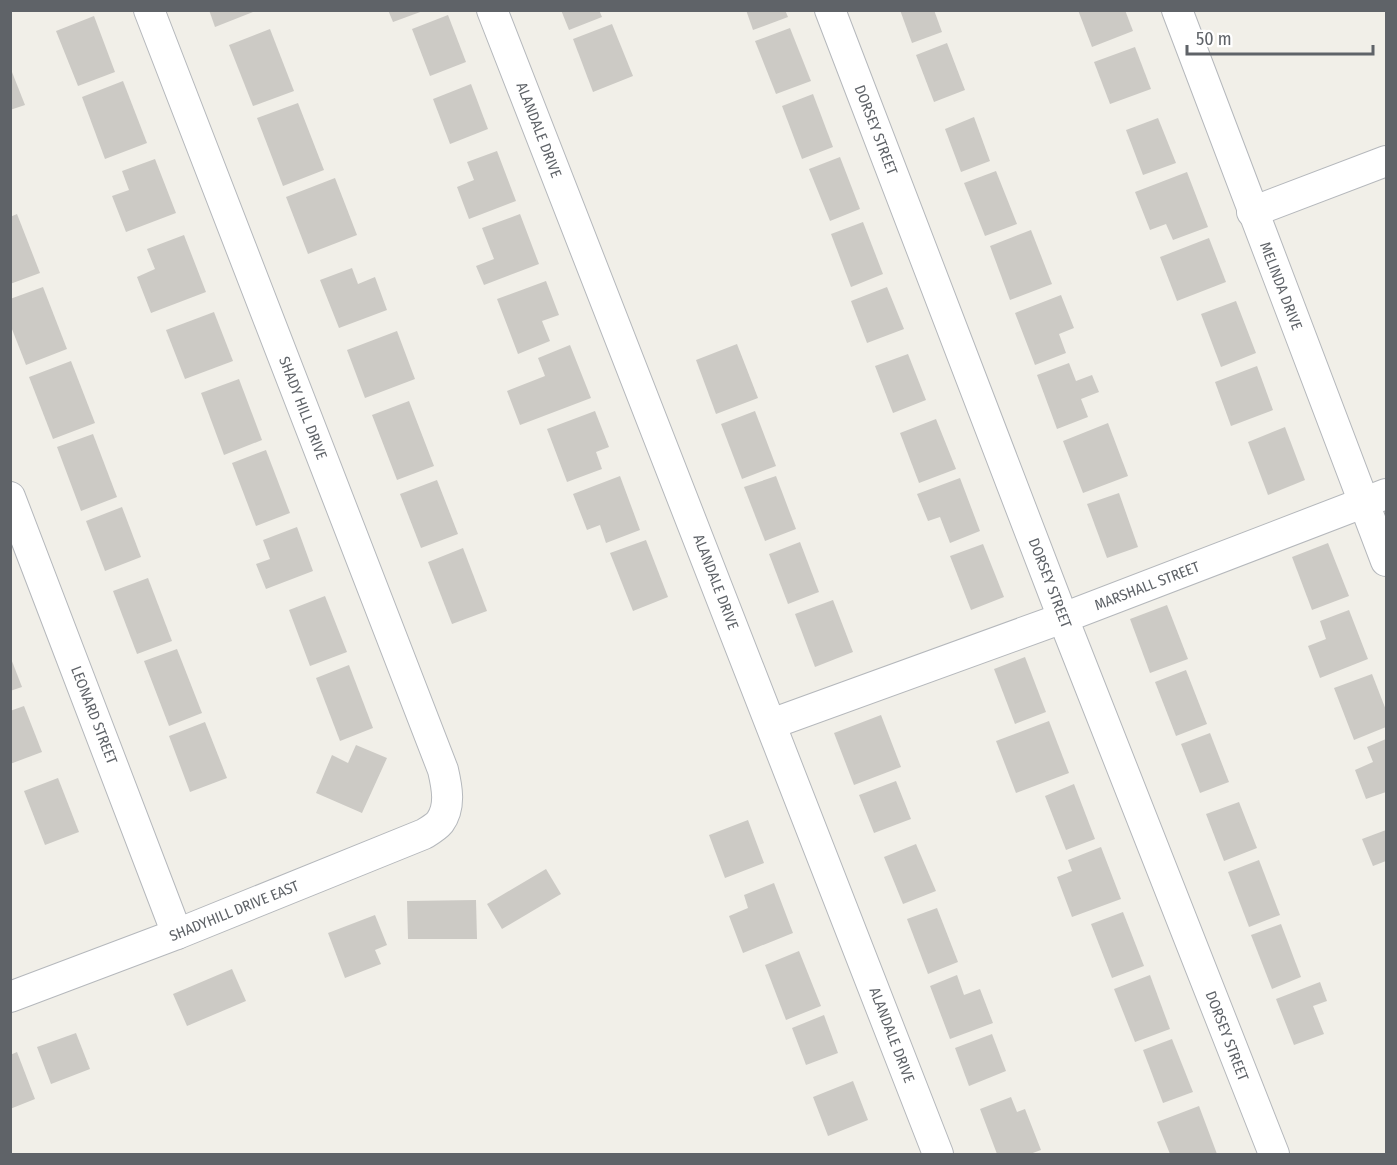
<svg xmlns="http://www.w3.org/2000/svg" width="1397" height="1165" viewBox="0 0 1397 1165" font-family="'Fira Sans Condensed',sans-serif">
<style>
.building{fill:#cccac5}
.lines{fill:none;stroke-linecap:round;stroke-linejoin:round}
.street-casing{stroke:#b5b8bc;stroke-width:32}
.street{stroke:#fff;stroke-width:30}
.labels{text-anchor:middle;stroke-width:5;stroke-linejoin:round;paint-order:stroke}
.street-label{font-size:15px;fill:#5f6368;stroke:#fff}
</style>
<rect width="100%" height="100%" fill="#f1efe8"/>
<g class="building">
<path d="M209 10H253V12L215 27Z"/>
<path d="M388 10H423V11L393 22Z"/>
<path d="M561 10H599L602 17 569 30Z"/>
<path d="M746 10H785L788 17 753 30Z"/>
<path d="M900 10H934L942 32 912 43Z"/>
<path d="M1078 10H1125L1133 31 1092 47Z"/>
<path d="M448 15 466 62 430 76 412 29Z"/>
<path d="M94 16 115 72 78 86 56 31Z"/>
<path d="M612 24 633 76 593 92 573 39Z"/>
<path d="M790 28 811 81 776 94 755 41Z"/>
<path d="M270 29 294 91 253 106 229 45Z"/>
<path d="M947 43 965 90 934 102 916 55Z"/>
<path d="M1135 47 1151 89 1110 104 1094 62Z"/>
<path d="M10 67 25 105 10 110Z"/>
<path d="M123 81 147 143 105 159 82 97Z"/>
<path d="M471 84 488 129 450 144 433 99Z"/>
<path d="M813 94 833 147 802 159 782 106Z"/>
<path d="M298 103 324 170 283 186 257 118Z"/>
<path d="M974 117 990 161 961 172 945 129Z"/>
<path d="M1158 118 1176 163 1143 175 1126 130Z"/>
<path d="M497 151 516 201 469 219 457 187 474 180 467 162Z"/>
<path d="M840 157 860 209 830 221 809 169Z"/>
<path d="M155 159 176 213 126 232 112 196 129 190 122 171Z"/>
<path d="M996 171 1017 224 985 236 964 183Z"/>
<path d="M1187 172 1208 227 1173 240 1166 224 1150 230 1135 192Z"/>
<path d="M335 178 357 235 308 254 286 197Z"/>
<path d="M17 214 40 273 10 284V217Z"/>
<path d="M520 214 539 264 484 285 476 266 494 259 482 228Z"/>
<path d="M863 222 883 274 851 287 831 234Z"/>
<path d="M1031 230 1052 284 1010 300 990 246Z"/>
<path d="M184 235 206 292 151 313 137 277 155 269 147 249Z"/>
<path d="M1209 238 1226 282 1177 301 1160 257Z"/>
<path d="M352 268 358 284 375 277 387 310 339 328 320 280Z"/>
<path d="M546 281 559 315 542 321 550 341 518 354 497 299Z"/>
<path d="M43 287 67 349 26 365 10 324V299Z"/>
<path d="M887 287 904 329 867 343 851 301Z"/>
<path d="M1061 295 1074 328 1059 334 1066 353 1035 365 1015 313Z"/>
<path d="M1236 301 1256 353 1221 367 1201 314Z"/>
<path d="M214 312 233 361 185 379 166 330Z"/>
<path d="M397 331 415 379 365 398 347 350Z"/>
<path d="M737 344 758 398 716 414 696 360Z"/>
<path d="M570 345 591 398 520 425 507 391 545 376 538 358Z"/>
<path d="M908 354 926 400 893 413 875 366Z"/>
<path d="M71 361 95 423 53 439 29 377Z"/>
<path d="M1069 363 1076 381 1092 375 1099 392 1081 399 1088 417 1057 429 1037 375Z"/>
<path d="M1257 366 1273 410 1231 426 1215 382Z"/>
<path d="M239 379 262 440 224 455 201 393Z"/>
<path d="M409 401 434 466 397 480 372 415Z"/>
<path d="M595 411 609 447 596 452 602 469 567 482 547 429Z"/>
<path d="M755 411 776 466 742 479 721 424Z"/>
<path d="M936 419 956 469 919 483 900 433Z"/>
<path d="M1108 423 1128 476 1083 493 1063 441Z"/>
<path d="M1285 427 1305 480 1268 495 1248 442Z"/>
<path d="M93 434 117 497 81 511 57 447Z"/>
<path d="M266 450 290 513 256 526 232 463Z"/>
<path d="M620 476 640 530 606 543 600 525 587 530 573 494Z"/>
<path d="M776 476 796 529 765 541 744 487Z"/>
<path d="M960 478 980 531 950 543 940 517 928 521 917 494Z"/>
<path d="M437 480 458 534 421 548 400 494Z"/>
<path d="M1119 493 1138 547 1107 558 1087 504Z"/>
<path d="M122 507 141 557 105 571 86 521Z"/>
<path d="M297 527 313 571 266 589 256 564 270 559 263 540Z"/>
<path d="M646 540 668 597 633 611 610 553Z"/>
<path d="M800 542 819 592 788 604 769 554Z"/>
<path d="M1328 543 1349 596 1312 610 1292 557Z"/>
<path d="M983 544 1004 597 971 610 950 556Z"/>
<path d="M463 548 487 611 452 624 428 562Z"/>
<path d="M148 578 172 641 137 654 113 591Z"/>
<path d="M325 596 347 652 310 666 289 610Z"/>
<path d="M833 600 853 652 815 667 795 614Z"/>
<path d="M1167 605 1188 659 1150 673 1130 619Z"/>
<path d="M1349 610 1368 659 1320 678 1308 646 1326 639 1320 621Z"/>
<path d="M177 649 202 713 169 726 144 661Z"/>
<path d="M10 656 22 687 10 691Z"/>
<path d="M1025 657 1046 712 1015 724 994 669Z"/>
<path d="M349 665 373 728 340 741 316 678Z"/>
<path d="M1186 670 1207 724 1176 736 1155 682Z"/>
<path d="M1372 674 1386 710V727L1354 740 1334 688Z"/>
<path d="M24 706 42 752 10 764V711Z"/>
<path d="M881 715 901 767 854 785 834 733Z"/>
<path d="M1049 721 1069 773 1016 793 996 741Z"/>
<path d="M205 722 227 778 190 792 169 736Z"/>
<path d="M1210 733 1229 782 1200 793 1181 744Z"/>
<path d="M1386 739V792L1366 799 1355 770 1373 762 1367 747Z"/>
<path d="M356 745 387 758 362 813 316 793 332 755 348 763Z"/>
<path d="M58 778 79 832 45 845 24 791Z"/>
<path d="M896 781 911 819 874 833 859 795Z"/>
<path d="M1074 784 1095 839 1066 850 1045 796Z"/>
<path d="M1239 802 1257 848 1224 861 1206 814Z"/>
<path d="M748 820 764 863 725 878 709 835Z"/>
<path d="M1386 830V861L1373 866 1362 839Z"/>
<path d="M916 844 936 891 903 904 884 857Z"/>
<path d="M1101 847 1121 899 1072 917 1057 877 1072 871 1068 860Z"/>
<path d="M1259 860 1280 915 1249 927 1228 872Z"/>
<path d="M546 869 561 894 502 929 487 904Z"/>
<path d="M774 883 793 933 743 953 729 916 748 908 744 895Z"/>
<path d="M476 900 477 939H408L407 901Z"/>
<path d="M937 908 958 962 928 974 907 919Z"/>
<path d="M1123 912 1144 966 1112 978 1091 924Z"/>
<path d="M375 915 387 945 375 950 381 964 345 978 328 933Z"/>
<path d="M1281 924 1301 977 1272 989 1251 935Z"/>
<path d="M799 951 821 1006 786 1020 765 965Z"/>
<path d="M232 969 246 1001 187 1026 173 994Z"/>
<path d="M957 975 964 995 980 989 993 1023 950 1039 930 986Z"/>
<path d="M1150 975 1170 1029 1135 1042 1114 989Z"/>
<path d="M1320 982 1327 1001 1313 1006 1324 1034 1294 1045 1276 999Z"/>
<path d="M824 1015 838 1053 806 1065 792 1028Z"/>
<path d="M76 1033 90 1069 51 1084 37 1047Z"/>
<path d="M992 1034 1006 1071 969 1086 955 1048Z"/>
<path d="M1172 1039 1193 1092 1163 1103 1143 1050Z"/>
<path d="M17 1052 35 1099 10 1109V1055Z"/>
<path d="M853 1081 868 1120 828 1136 813 1097Z"/>
<path d="M1011 1097 1017 1112 1025 1109 1041 1150 1030 1154H997L980 1109Z"/>
<path d="M1199 1106 1217 1154H1170L1157 1122Z"/>
</g>
<g class="lines">
<defs>
<g id="street">
<path d="M492 10 938 1154"/>
<path d="M830 10 1063 618 1274 1154"/>
<path d="M1177 10 1386 561"/>
<path d="M1252 212 1386 161"/>
<path d="M10 497 177 934"/>
<path d="M771 724 1063 618 1386 494"/>
<path d="M10 997 177 934 424 834C429 831 436 827 440 822 451 807 447 787 443 770L149 10"/>
</g>
</defs>
<use href="#street" class="street-casing"/>
<use href="#street" class="street"/>
</g>
<g class="labels">
<g class="street-label">
<text transform="translate(539 130) rotate(69)" y="5">ALANDALE DRIVE</text>
<text transform="translate(876 130) rotate(69)" y="5">DORSEY STREET</text>
<text transform="translate(1281 286) rotate(69)" y="5">MELINDA DRIVE</text>
<text transform="translate(303 408) rotate(69)" y="5">SHADY HILL DRIVE</text>
<text transform="translate(716 582) rotate(69)" y="5">ALANDALE DRIVE</text>
<text transform="translate(1050 583) rotate(69)" y="5">DORSEY STREET</text>
<text transform="translate(1147 586) rotate(-21)" y="5">MARSHALL STREET</text>
<text transform="translate(94 715) rotate(69)" y="5">LEONARD STREET</text>
<text transform="translate(234 911) rotate(-22)" y="5">SHADYHILL DRIVE EAST</text>
<text transform="translate(892 1035) rotate(69)" y="5">ALANDALE DRIVE</text>
<text transform="translate(1227 1036) rotate(69)" y="5">DORSEY STREET</text>
</g>
</g>
<rect width="1397" height="1165" fill="none" stroke="#5f6368" stroke-width="24"/>
<path d="M1187 45v9h186v-9" fill="none" stroke="#5f6368" stroke-width="3"/>
<text x="1196" y="45" font-size="18" fill="#5f6368" stroke="#ffffff" stroke-width="4.5" paint-order="stroke">50 m</text>
</svg>
